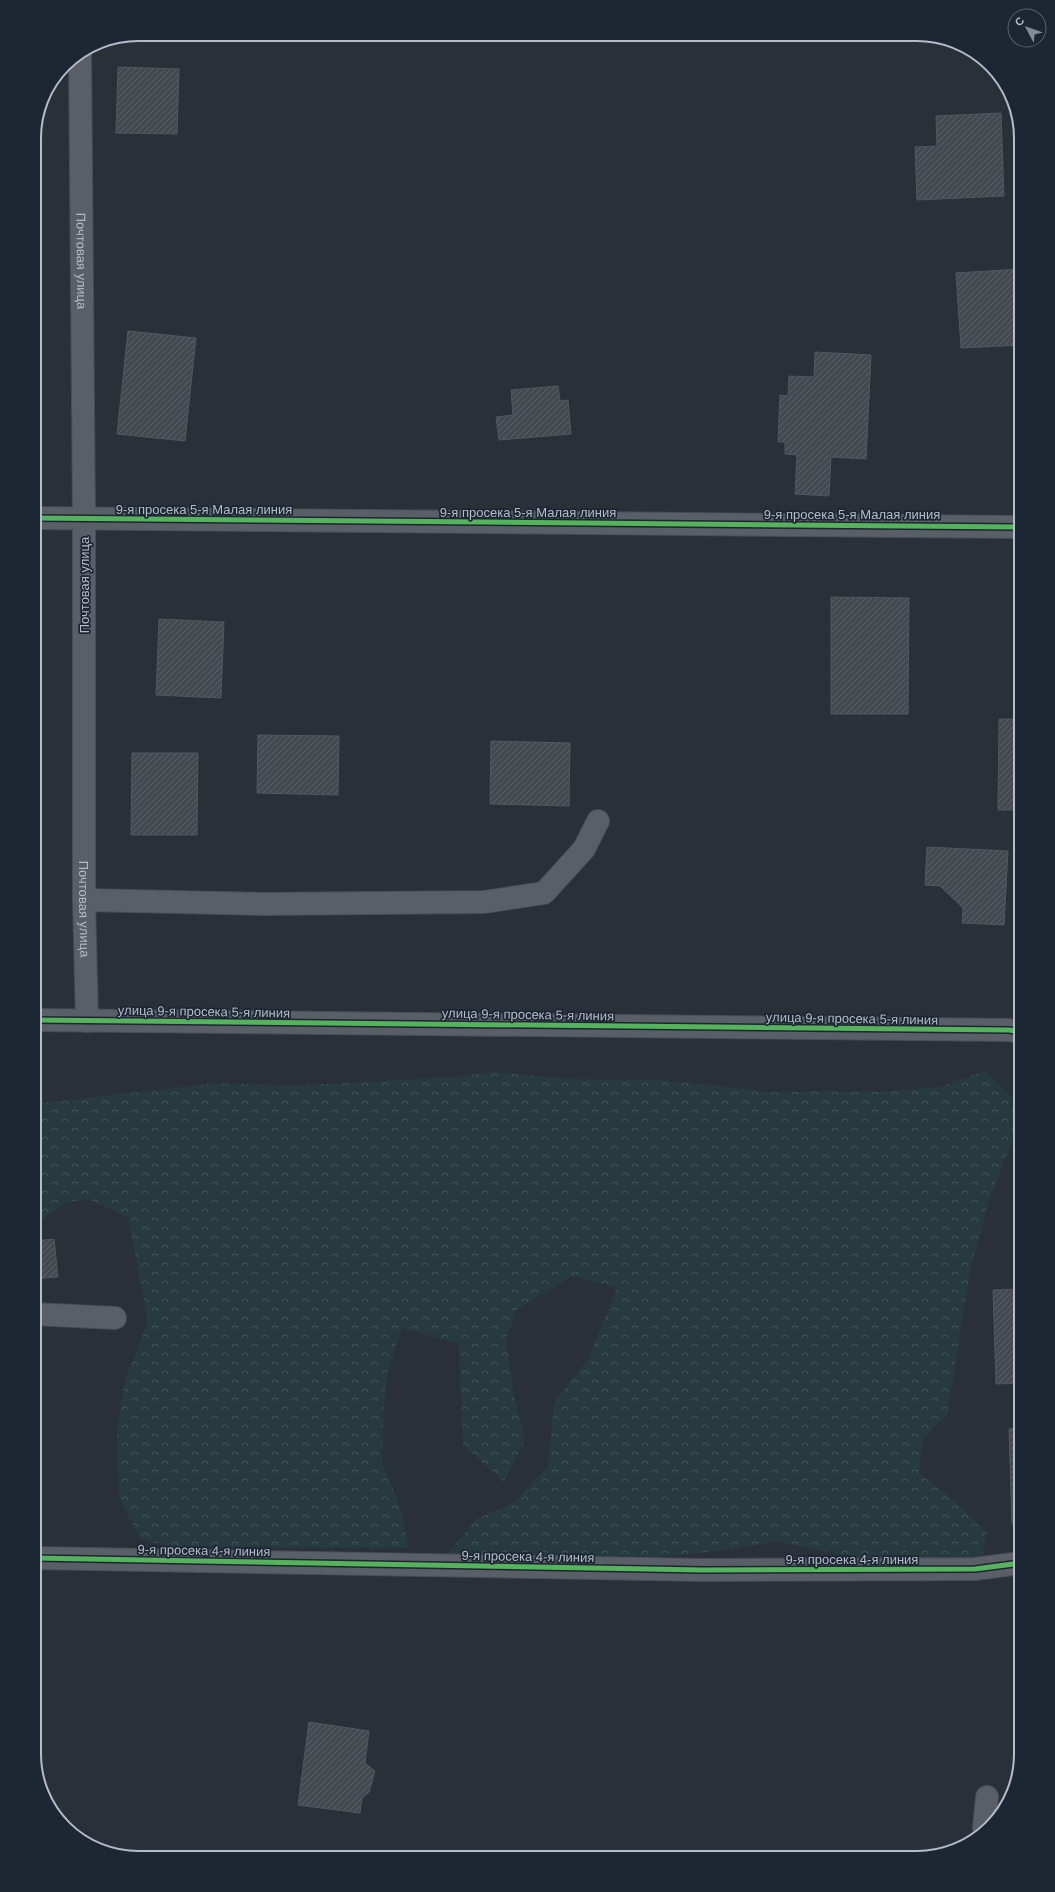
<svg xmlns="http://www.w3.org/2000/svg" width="1055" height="1892" viewBox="0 0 1055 1892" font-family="Helvetica,sans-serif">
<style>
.forest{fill:url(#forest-crowns)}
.building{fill:url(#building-hatch);stroke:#52575f}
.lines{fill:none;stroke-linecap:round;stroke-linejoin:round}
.minor-casing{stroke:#484c53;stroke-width:24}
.minor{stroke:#5a5e66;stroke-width:22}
.cycleway-casing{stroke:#1d2633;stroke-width:8}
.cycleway{stroke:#56b35d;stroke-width:5}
.labels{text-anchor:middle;stroke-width:3.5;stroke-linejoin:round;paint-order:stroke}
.street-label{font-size:13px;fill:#b4bcc9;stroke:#1d2633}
.rim{fill:none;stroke:#b4bcc9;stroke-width:2}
</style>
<defs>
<pattern id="forest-crowns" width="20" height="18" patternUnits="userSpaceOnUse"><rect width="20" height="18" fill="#273a3e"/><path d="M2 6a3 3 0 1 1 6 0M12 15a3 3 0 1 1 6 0" fill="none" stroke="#445559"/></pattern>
<pattern id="building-hatch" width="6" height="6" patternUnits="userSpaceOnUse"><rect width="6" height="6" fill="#444950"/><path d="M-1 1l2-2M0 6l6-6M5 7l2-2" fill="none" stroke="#5d6168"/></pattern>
</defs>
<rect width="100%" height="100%" fill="#2a3038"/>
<path class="forest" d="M985 1071 1014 1100 1013 1139 990 1197 970 1272 947 1415 923 1438 919 1473 955 1501 987 1533 980 1564 889 1565 777 1541 727 1550 574 1566 448 1553 476 1519 513 1503 548 1467 554 1403 588 1359 617 1288 572 1276 517 1310 506 1339 513 1391 525 1440 504 1482 463 1445 459 1344 402 1328 387 1374 384 1404 382 1463 399 1504 409 1548 172 1547 140 1539 119 1497 117 1431 125 1380 148 1322 128 1217 88 1199 67 1202 34 1226V1104L217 1083 289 1086 456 1077 492 1072 570 1079 659 1080 782 1093 805 1091 879 1092 939 1087Z"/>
<g class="building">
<path d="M118 67 179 69 177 134 116 133Z"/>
<path d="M1001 113 1004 196 917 200 915 147 937 146 936 116Z"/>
<path d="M1021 269V345L961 348 956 273Z"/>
<path d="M128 331 196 338 185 441 117 434Z"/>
<path d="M815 352 871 355 866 459 831 457 829 496 795 494 797 455 785 454V442H778L780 395 788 396 789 376 814 377Z"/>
<path d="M558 386 560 401 568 400 571 434 499 440 496 417 513 415 511 390Z"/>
<path d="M831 597 909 598 908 714H831Z"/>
<path d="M159 619 224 622 221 698 156 695Z"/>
<path d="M999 719H1021V810H998Z"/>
<path d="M258 735 339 736 338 795 257 793Z"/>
<path d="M491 741 570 743 569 806 490 804Z"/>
<path d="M132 753H198L197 835H131Z"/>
<path d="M927 847 1008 851 1004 925 962 923 963 908 940 886 925 885Z"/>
<path d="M54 1239 58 1277 34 1279V1241Z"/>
<path d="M1021 1289V1383L996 1384 993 1290Z"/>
<path d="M1021 1428V1524H1012L1009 1429Z"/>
<path d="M309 1722 369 1731 365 1763 375 1771 369 1792 362 1798 360 1813 298 1805Z"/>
</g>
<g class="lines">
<defs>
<g id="minor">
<path id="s1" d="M80 54 84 519V900L87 1021"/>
<path d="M34 518 1021 527"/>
<path d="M84 900 265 904 484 902 544 893 584 849 598 821"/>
<path d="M34 1020 1009 1030 1021 1032"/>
<path d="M34 1314 115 1318"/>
<path d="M34 1558 702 1570 975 1569 1021 1563"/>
<path d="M984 1828 987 1797"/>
</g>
</defs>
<use href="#minor" class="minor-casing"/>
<use href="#minor" class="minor"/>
<defs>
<g id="cycleway">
<path d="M34 518 1021 527"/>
<path d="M34 1020 1009 1030 1021 1032"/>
<path d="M34 1558 702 1570 975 1569 1021 1563"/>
</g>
</defs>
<use href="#cycleway" class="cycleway-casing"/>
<use href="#cycleway" class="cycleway"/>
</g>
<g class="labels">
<g class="street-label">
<text dy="5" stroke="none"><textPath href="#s1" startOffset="207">Почтовая улица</textPath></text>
<text x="204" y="514">9-я просека 5-я Малая линия</text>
<text x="528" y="517">9-я просека 5-я Малая линия</text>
<text x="852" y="519">9-я просека 5-я Малая линия</text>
<text transform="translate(84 585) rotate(-90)" y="5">Почтовая улица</text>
<text dy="5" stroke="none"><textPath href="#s1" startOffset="855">Почтовая улица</textPath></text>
<text transform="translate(204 1011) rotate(1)" y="5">улица 9-я просека 5-я линия</text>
<text transform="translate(528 1014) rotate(1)" y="5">улица 9-я просека 5-я линия</text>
<text transform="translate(852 1018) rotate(1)" y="5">улица 9-я просека 5-я линия</text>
<text transform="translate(204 1550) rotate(1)" y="5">9-я просека 4-я линия</text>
<text transform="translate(528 1556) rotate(1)" y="5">9-я просека 4-я линия</text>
<text x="852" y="1564">9-я просека 4-я линия</text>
</g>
</g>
<path d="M0 0H1055V1892H0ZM138 41H917A97 97 0 0 1 1014 138V1754A97 97 0 0 1 917 1851H138A97 97 0 0 1 41 1754V138A97 97 0 0 1 138 41Z" fill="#1d2633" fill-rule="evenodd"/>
<path class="rim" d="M138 41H917A97 97 0 0 1 1014 138V1754A97 97 0 0 1 917 1851H138A97 97 0 0 1 41 1754V138A97 97 0 0 1 138 41Z"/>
<g transform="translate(1027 28) rotate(311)"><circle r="19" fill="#1d2633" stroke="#59626f"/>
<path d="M0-3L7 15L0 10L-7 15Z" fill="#848b96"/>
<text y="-6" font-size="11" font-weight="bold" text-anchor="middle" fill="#b4bcc9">С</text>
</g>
</svg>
